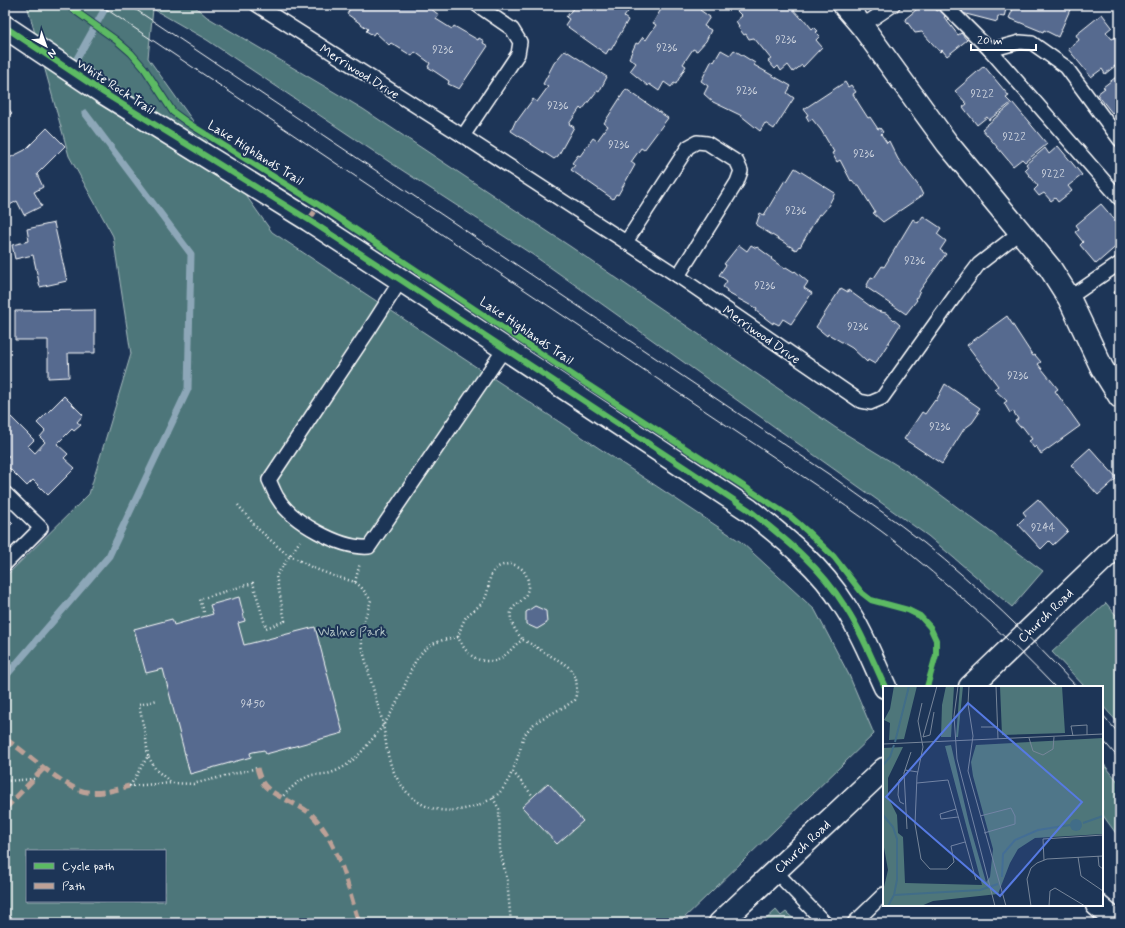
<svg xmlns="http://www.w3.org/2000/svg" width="1125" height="928" viewBox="0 0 1125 928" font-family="Mynerve,sans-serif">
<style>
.green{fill:#4e767a;stroke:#a6babc;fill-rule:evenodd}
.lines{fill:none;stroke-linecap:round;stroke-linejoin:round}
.stream{stroke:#8da7b8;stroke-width:7}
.building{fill:#576b8f;stroke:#fff}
.lane-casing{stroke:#fff;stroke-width:16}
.street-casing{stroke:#fff;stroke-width:25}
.secondary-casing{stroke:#fff;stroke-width:25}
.path{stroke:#fff;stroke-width:2.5;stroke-dasharray:1 3;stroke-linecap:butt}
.lane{stroke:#1d3557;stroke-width:13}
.street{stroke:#1d3557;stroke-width:22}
.secondary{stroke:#1d3557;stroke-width:22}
.tram{stroke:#fff;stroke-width:1}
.quiet{stroke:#bda197;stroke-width:5;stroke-dasharray:10 5;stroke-linecap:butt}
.cycleway-casing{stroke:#1d3557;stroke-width:8}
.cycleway{stroke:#5cba63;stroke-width:6}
.labels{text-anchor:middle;stroke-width:4;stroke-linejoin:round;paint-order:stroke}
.number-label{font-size:11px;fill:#d5dae3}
.street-label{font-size:13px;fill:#fff;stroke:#1d3557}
.park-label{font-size:13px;fill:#afc1c3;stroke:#1d3557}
.inset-river{fill:none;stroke:#416d88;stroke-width:2}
.inset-road{fill:none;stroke:#77869a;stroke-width:1}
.view{fill:#567ae2;fill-opacity:0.15;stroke:#567ae2;stroke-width:2}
.inset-edge{fill:none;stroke:#fff;stroke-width:2}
</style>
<rect width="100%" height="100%" fill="#1d3557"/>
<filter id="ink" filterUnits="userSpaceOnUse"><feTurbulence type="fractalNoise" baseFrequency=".025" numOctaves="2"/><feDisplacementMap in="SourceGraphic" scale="8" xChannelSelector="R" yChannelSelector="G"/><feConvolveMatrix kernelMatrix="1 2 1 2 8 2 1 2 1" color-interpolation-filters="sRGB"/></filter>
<g filter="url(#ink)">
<g class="green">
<path d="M27 5H193L207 17 363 109 571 247 836 428 921 480 1043 571 1012 607 928 536 533 255 391 163 207 40 153 9 148 58 272 232 741 542 815 610 849 675 874 734 679 923H5V577L89 494 131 354 113 236 69 156ZM27 851H165V901H27Z"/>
<path d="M1106 603 1120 620V725L1102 705V687H1085L1052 652Z"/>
<path d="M1102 762 1120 784V839L1102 814Z"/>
<path d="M776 910 781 916 786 912 798 923H762Z"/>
</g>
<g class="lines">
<g class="stream">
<path d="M74 64 107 5"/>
<path d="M5 677 109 556 188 389 191 254 85 113"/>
</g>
</g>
<g class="building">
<path d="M344 5H426L439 15 436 19 452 29 454 26 478 40 479 38 484 41 483 43 488 46 459 89 448 84 449 81 428 67 430 63 415 52 412 56 391 43 389 45 375 32 373 35 366 31 368 29 347 14 350 9Z"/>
<path d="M576 5H633L624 17 628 20 611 50 609 49 606 54 565 25 569 19 566 17Z"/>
<path d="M666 5H694L701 9 700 10 710 17 704 26 711 30 706 41 697 51 693 49 683 64 686 66 676 84 674 83 671 87 664 82 659 91 649 84 648 86 630 71 636 63 629 58 636 43 638 44 643 37 646 40 656 25 653 23 663 6 664 7Z"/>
<path d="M739 5H791L790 6 802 19 803 18 812 29 814 27 818 31 816 32 820 36 816 40 822 47 803 67 802 65 793 72 788 65 781 71 778 66 775 69 768 61 771 59 754 38 749 39 746 34 744 35 738 27 739 26 736 21 742 16 735 9Z"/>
<path d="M922 5H932L937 11 941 8 947 15 944 17 958 35 961 33 967 40 947 56 942 50 940 52 922 32 915 33 905 19Z"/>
<path d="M964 5H1007L1004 17 998 16 997 22 962 13Z"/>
<path d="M1015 5H1072L1058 37 1044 30 1043 32 1009 18Z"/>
<path d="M1102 14 1112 27 1106 32 1112 39 1116 37 1120 42V62L1105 74 1102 69 1091 77 1068 49 1079 40 1076 35Z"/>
<path d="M565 50 607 77 599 92 597 91 582 110 580 108 569 124 574 127 558 156 554 159 511 131 516 120 517 121 533 99 537 102 548 87 543 84 554 63Z"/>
<path d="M721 50 730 55 734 50 755 63 754 65 791 86 787 93 794 98 774 129 765 123 760 131 740 115 713 102 704 94 708 86 701 81 712 60 714 62Z"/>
<path d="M984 66 1009 96 1006 98 1011 103 989 120 987 117 977 125 963 107 967 104 955 91Z"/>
<path d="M1120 74V113L1117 110 1112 113 1097 94 1105 88 1103 87Z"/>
<path d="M845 82 848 87 851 85 856 92 853 94 859 104 868 118 870 117 878 129 880 128 883 132 881 134 887 143 889 141 898 159 918 185 923 195 883 222 873 213 875 212 859 186H857L852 180 851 181 840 160 837 162 832 153 834 152 821 130 812 119 809 121 806 116 808 115 804 109Z"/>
<path d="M626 89 668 118 644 150 641 148 631 162 635 165 618 195 616 194 613 199 571 170 575 165 572 163 578 155 580 156 593 138 597 141 608 126 604 123Z"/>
<path d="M1013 103 1047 144 1025 162 1022 159 1013 166 982 129Z"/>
<path d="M5 105 12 113 5 119Z"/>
<path d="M47 128 65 146 37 174 43 187 34 192 42 206 24 215 17 201 8 206 5 200V160L25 150Z"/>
<path d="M1058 146 1082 175 1068 186 1072 191 1058 202 1055 198 1051 201 1044 193 1039 196 1034 190 1038 186 1025 170 1028 167 1026 164 1045 148 1049 154Z"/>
<path d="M795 168 835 193 827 208 821 215 819 214 800 247 799 246 796 250 756 225 760 213 764 215 785 180 787 181Z"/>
<path d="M1101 204 1120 226V243L1096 264 1080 245 1083 242 1075 232 1079 229 1076 225Z"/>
<path d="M923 216 941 228 937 234 946 241 940 250 946 254 920 290 916 299 917 300 906 314 866 287 871 277 874 278 882 266 884 267 913 219 918 223Z"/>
<path d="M54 223 67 281 40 287 33 255 15 259 12 245 29 241 27 229Z"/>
<path d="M739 245 747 251 751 245 756 248 757 247 772 258 771 259 785 269 786 267 794 272 795 271 808 282 804 288 812 293 791 324 783 319 779 325 773 322V324L756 311 757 309 726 292 727 290 723 287 727 281 719 275 726 265 724 264Z"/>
<path d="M841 288 848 292V290L877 311 886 313 900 325 875 364 868 360 867 362 852 348 828 334 827 336 816 327Z"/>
<path d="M1120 290V305L1114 292Z"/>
<path d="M95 310V353H68L69 377 48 378V340H15V311Z"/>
<path d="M1007 316 1033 356 1035 355 1041 362 1038 364 1058 389 1055 391 1080 426 1041 454 1036 446 1034 448 1029 441 1032 439 1022 426 1020 427 1015 421 1018 419 1013 411 1010 413 1004 403 1007 401 994 389 998 386 967 345Z"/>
<path d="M945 384 980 408 977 412 979 413 972 423 964 429 942 464 904 439 922 412 925 414 935 400 936 401Z"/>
<path d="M64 396 83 415 77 422 81 425 74 431 72 429 57 444 68 454 64 458 75 468 48 495 33 480 27 486 5 464V460L9 456 5 453V424L11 417 34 440 28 446 35 453 45 442 40 437 45 431 37 423Z"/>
<path d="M1090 448 1117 478 1098 495 1071 465Z"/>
<path d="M1038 499 1068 531 1053 545 1049 541 1041 549 1018 524 1026 516 1023 512Z"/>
<path d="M5 515 13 523 5 530Z"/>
<path d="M239 597 245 621 238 623 244 645 315 627 343 733 266 754 264 750 253 752 250 753 251 757 190 774 163 669 146 673 134 629 172 619 174 625 213 614 210 605Z"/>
<path d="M535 606 546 611 547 623 537 629 526 624V612Z"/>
<path d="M548 783 583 821 557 844 522 807Z"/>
</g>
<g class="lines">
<defs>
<g id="lane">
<path d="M257 5 463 136 678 276 860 401 870 403 882 398 957 293 979 264 1020 232"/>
<path d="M945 5 990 50 1120 199"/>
<path d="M862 26 893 5"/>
<path d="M990 50 1020 42 1032 43 1066 67 1120 140"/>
<path d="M463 136 518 54 520 42 512 29 477 5"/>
<path d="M626 242 688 147 697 142 707 143 737 162 741 171 737 182 678 276"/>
<path d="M401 280 369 330 269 480C272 486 274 492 277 497 291 522 341 549 369 547L505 348"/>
<path d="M1069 298 1120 263"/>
<path d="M5 493 41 528 5 564"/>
<path d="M775 871 825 923"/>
<path d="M854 923 884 894"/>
</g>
<path id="street" d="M844 5 862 26 947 143 1050 268 1069 298 1102 368 1120 397"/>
<g id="secondary">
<path d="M5 27 104 93 309 220 401 280 749 510C784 538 820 566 844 605 861 630 872 659 885 687"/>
<path d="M970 687 1120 543"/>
<path d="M1097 905 1118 923"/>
<path d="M720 923 884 769"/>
</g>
</defs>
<use href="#lane" class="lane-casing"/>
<use href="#street" class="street-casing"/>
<use href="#secondary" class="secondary-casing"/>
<g class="path">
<path d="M238 505 257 528 284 552 313 568 334 576 355 582 361 587 371 600C368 610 363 621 362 632 360 646 366 660 369 673 373 689 378 705 382 720 386 737 386 755 393 770 412 814 452 820 491 799 507 791 514 767 520 751 521 746 522 740 524 736 534 719 547 717 562 708 567 706 571 702 575 700 582 668 566 665 542 651 536 647 530 643 523 640 513 645 510 653 501 658 496 662 492 661 486 661 472 660 464 650 458 637 411 643 415 669 396 704 389 718 379 732 368 744 359 756 345 769 330 773 324 775 317 774 312 775 300 779 291 788 282 797"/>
<path d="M355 582 360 563"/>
<path d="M204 612 200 599 253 583 266 628 285 621 276 576 300 541"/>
<path d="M458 637C460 631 462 623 466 617 471 611 479 608 484 600 493 586 483 566 510 564 514 564 520 567 523 570 530 579 530 590 523 599 519 603 513 606 511 612 509 623 517 633 523 640"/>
<path d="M148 756 146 739 139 705 157 700"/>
<path d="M513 772 533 796"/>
<path d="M5 781 34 779"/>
<path d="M129 786 172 783 193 784 257 768"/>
<path d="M130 786 148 756 156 770 172 783"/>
<path d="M493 798 499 809 500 850 507 880 511 923"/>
</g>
<use href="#lane" class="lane"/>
<use href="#street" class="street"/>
<use href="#secondary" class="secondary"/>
<g class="tram">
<path d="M100 5 823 490C854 512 886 533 914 557 964 598 1011 641 1055 687"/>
<path d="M129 5 833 477C863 499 895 520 924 543 979 587 1029 636 1077 687"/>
<path d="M1102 714 1120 735"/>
<path d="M1102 739 1120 760"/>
</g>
<g class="quiet">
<path d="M309 220 319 205"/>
<path d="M5 739C27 752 64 789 87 792 102 794 115 790 129 786"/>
<path d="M257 768C258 772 260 778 262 782 271 797 300 803 313 816 340 845 347 886 359 923"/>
<path d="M5 809 45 767"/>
</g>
<defs>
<g id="cycleway">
<path d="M67 5 116 40 131 53 144 68 173 112 188 123 319 205 582 381 791 517 807 531 834 557 862 593 871 600 908 610 920 616 930 627 936 640V655L927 687"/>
<path d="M5 27 104 93 309 220 401 280 749 510C784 538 820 566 844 605 861 630 872 659 885 687"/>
</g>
</defs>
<use href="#cycleway" class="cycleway-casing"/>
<use href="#cycleway" class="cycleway"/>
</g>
</g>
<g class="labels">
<g class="number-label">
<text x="786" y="43">9236</text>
<text x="667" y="51">9236</text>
<text x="443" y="53">9236</text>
<text x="747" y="94">9236</text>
<text x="982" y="97">9222</text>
<text x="558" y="109">9236</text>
<text x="1014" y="140">9222</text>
<text x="619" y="148">9236</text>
<text x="864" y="157">9236</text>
<text x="1053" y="177">9222</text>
<text x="796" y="214">9236</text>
<text x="915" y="264">9236</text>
<text x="765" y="289">9236</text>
<text x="858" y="330">9236</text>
<text x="1018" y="379">9236</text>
<text x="940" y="430">9236</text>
<text x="1043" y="531">9244</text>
<text x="253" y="707">9450</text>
</g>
<g class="street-label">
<text transform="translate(360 71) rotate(32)" y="5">Merriwood Drive</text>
<text transform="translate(116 86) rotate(33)" y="5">White Rock Trail</text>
<text transform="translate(256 152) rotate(32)" y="5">Lake Highlands Trail</text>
<text transform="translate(527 330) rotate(34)" y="5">Lake Highlands Trail</text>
<text transform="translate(762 334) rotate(35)" y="5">Merriwood Drive</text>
<text transform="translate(1045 615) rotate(-44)" y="5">Church Road</text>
<text transform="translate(802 846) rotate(-43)" y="5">Church Road</text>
</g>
<g class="park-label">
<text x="352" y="636">Walne Park</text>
</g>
</g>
<g transform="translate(883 686)">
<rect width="220" height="220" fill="#1d3557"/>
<path d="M11 0H34L21 53 6 54 7 37 1 34 7 23ZM63 0H71L68 51H58L59 19ZM77 0H80L75 51H73ZM117 0H179L182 47 119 49ZM220 52V148L152 152 135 163 127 177 115 208 50 215 38 220H0V205L5 184 0 156V62L20 61 5 92V111L14 129 15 147 20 151 22 197 99 199 62 60 68 59 86 137 103 196 107 191 110 163 90 90 88 76 93 59Z" fill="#4e767a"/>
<path d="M187 139a6 6 0 1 1 12 0a6 6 0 1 1-12 0Z" fill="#416d88"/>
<path class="inset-river" d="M12 56 26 0M0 79 7 71 11 59M0 129 10 141 14 153V194L11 209 5 220M200 137 220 130M119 191 120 168 132 154 155 144 187 139M11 209 97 204 115 198"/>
<path class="inset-road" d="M75 0 71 30 74 73 112 220M86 0 85 18 90 50 85 85 123 220M113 0 115 53M39 17 35 35 40 61 34 90 32 138 38 173 47 183H64L71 176 68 160 82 156M51 26 47 49 40 51 54 0M98 41H115M190 50 188 40 204 39V49M146 52 150 65 160 69 170 63 171 51M0 58 220 48M22 84 35 86M21 89 16 94 15 109 17 116 21 118M34 97 65 94 93 194M73 123 57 128 58 133 75 131M97 130 128 122 132 130V138L101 147M24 143 21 87 28 66M215 170 216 180 220 183M195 171 198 190 220 205M161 174 160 153 220 149M148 220 144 193 148 182 154 177 164 173 220 170M166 220 167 205 172 202 202 220"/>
<path class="view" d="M85 17 199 116 117 210 3 111Z"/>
<rect width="220" height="220" class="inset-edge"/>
</g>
<rect width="1125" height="928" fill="none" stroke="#1d3557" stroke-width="20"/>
<rect x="10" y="10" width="1105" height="908" fill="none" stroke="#fff" stroke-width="1.5" filter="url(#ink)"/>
<rect x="26" y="850" width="140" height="52" fill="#1d3557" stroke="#77869a"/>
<rect x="34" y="863" width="20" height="6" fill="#5cba63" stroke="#77869a"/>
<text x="62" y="870" font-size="12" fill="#ffffff">Cycle path</text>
<rect x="34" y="883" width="20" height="6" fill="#bda197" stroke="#77869a"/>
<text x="62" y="890" font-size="12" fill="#ffffff">Path</text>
<g transform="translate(46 46) rotate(139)" stroke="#1d3557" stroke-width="3" paint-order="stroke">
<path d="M0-3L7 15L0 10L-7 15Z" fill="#ffffff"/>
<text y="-6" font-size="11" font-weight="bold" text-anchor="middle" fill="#ffffff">N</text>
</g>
<path d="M971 44v6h65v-6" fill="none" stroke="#ffffff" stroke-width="2"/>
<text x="977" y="44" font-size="12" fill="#ffffff" stroke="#1d3557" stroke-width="3" paint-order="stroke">20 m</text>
</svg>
